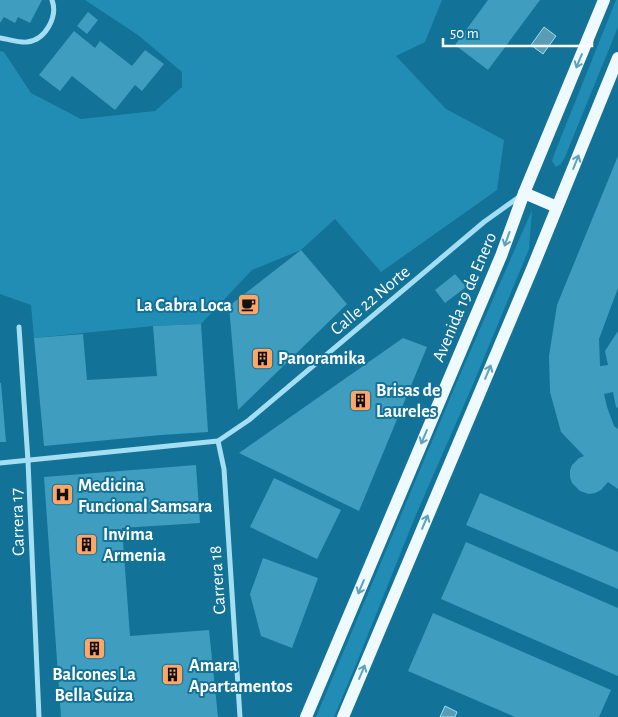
<svg xmlns="http://www.w3.org/2000/svg" width="618" height="717" viewBox="0 0 618 717" font-family="'Alegreya Sans',sans-serif">
<style>
.green{fill:#218db4}
.water{fill:#5b9cb5;stroke:#95def6}
.building{fill:#3f9ec0}
.lines{fill:none;stroke-linecap:round;stroke-linejoin:round}
.street{stroke:#a3def3;stroke-width:5}
.primary{stroke:#effaff;stroke-width:12}
.oneway{stroke:#5fa2bb}
.labels{text-anchor:middle;stroke-width:4;stroke-linejoin:round;paint-order:stroke}
.street-label{font-size:18px;fill:#fff;stroke:#127297}
.poi-label{font-size:18px;font-weight:bold;fill:#fff;stroke:#127297;text-anchor:start}
</style>
<rect width="100%" height="100%" fill="#127297"/>
<g class="green">
<path d="M85 0H442L425 42 396 56 446 109 504 140 497 190 381 272 335 219 301 250 252 270 201 324 153 326 34 338 31 305 0 294V51L4 52 31 93 81 119 155 111 182 87V72L138 35Z"/>
<path d="M616 0H618V27L565 157 561 164 556 167 552 161 555 152Z"/>
<path d="M532 210 529 249 474 382 415 517 355 667 334 717H316L459 377Z"/>
</g>
<g class="water">
<path d="M544 27 556 36 543 54 531 45Z"/>
<path d="M445 706 457 712 455 717H440Z"/>
</g>
<g class="building">
<path d="M0 0H42L30 23 18 17 15 23 4 17 0 23Z"/>
<path d="M488 0H540L488 70 455 45Z"/>
<path d="M88 12 98 20 87 34 77 26Z"/>
<path d="M74 31 95 48 100 41 132 66 145 50 164 64 142 91 135 85 115 110 72 76 60 91 39 75Z"/>
<path d="M618 156V288L599 339 600 366 608 365 605 351 618 331V408L616 407 613 392 604 394 607 407 614 426 618 429V489L608 482 601 490 595 493 589 494 580 491 572 483 570 477V470L572 465 579 458 584 456 561 432 550 392 549 356 557 305Z"/>
<path d="M301 250 347 304 238 410 229 306Z"/>
<path d="M455 274 466 287 445 303 435 290Z"/>
<path d="M201 324 208 432 161 435 44 446 34 338 83 334 87 380 157 376 153 326Z"/>
<path d="M403 338 427 347 359 511 239 453Z"/>
<path d="M0 383H1L6 442H0Z"/>
<path d="M196 465 200 523 122 528 130 636 209 630 218 717H61L44 477Z"/>
<path d="M274 478 341 510 317 559 250 527Z"/>
<path d="M480 493 618 552V589L466 525Z"/>
<path d="M466 542 618 608V676L441 599Z"/>
<path d="M263 558 318 578 292 648 261 636 250 594Z"/>
<path d="M433 613 611 690 599 717H515L408 671Z"/>
</g>
<g class="lines">
<g class="street">
<path d="M0 38C8 39 20 43 27 42 46 40 58 16 52 0"/>
<path d="M19 327 28 461 39 717"/>
<path d="M218 441 224 469 240 717"/>
<path d="M0 463 218 441 249 420 484 222 519 197"/>
</g>
<g class="primary">
<path d="M524 193 557 207"/>
<path d="M306 717 501 256 524 193 604 0"/>
<path d="M343 717 532 269 618 58"/>
</g>
</g>
<defs><path id="oneway-shaft" d="M-6 0H5M1.5-3L5.5 0L1.5 3" fill="none" stroke-width="1.6" stroke-linecap="round" stroke-linejoin="round" transform="scale(1.25)"/></defs>
<g class="oneway">
<use href="#oneway-shaft" transform="translate(579 61) rotate(113)"/>
<use href="#oneway-shaft" transform="translate(576 162) rotate(-68)"/>
<use href="#oneway-shaft" transform="translate(507 239) rotate(110)"/>
<use href="#oneway-shaft" transform="translate(488 372) rotate(-67)"/>
<use href="#oneway-shaft" transform="translate(424 437) rotate(113)"/>
<use href="#oneway-shaft" transform="translate(425 522) rotate(-67)"/>
<use href="#oneway-shaft" transform="translate(361 587) rotate(113)"/>
<use href="#oneway-shaft" transform="translate(362 672) rotate(-67)"/>
</g>
<defs>
<symbol id="cafe-square" viewBox="-11 -11 22 22"><rect x="-9" y="-9" width="18" height="18" rx="4" fill="#ffa665" stroke="#127297"/><path d="M-5.5-4.5H6V0H3Q3 3.5 0 3.5H-2.5Q-5.5 3.5-5.5 0ZM3-3.2v2h1.7v-2ZM-6 4.5H4V6H-6Z" fill="#111"/></symbol>
<symbol id="building-square" viewBox="-11 -11 22 22"><rect x="-9" y="-9" width="18" height="18" rx="4" fill="#ffa665" stroke="#127297"/><path d="M-4-6H4V6H1V3H-1V6H-4ZM-2.5-4.3h1.7v1.8h-1.7ZM.8-4.3h1.7v1.8H.8ZM-2.5-1h1.7V.8h-1.7ZM.8-1h1.7V.8H.8Z" fill="#111"/></symbol>
<symbol id="hospital-square" viewBox="-11 -11 22 22"><rect x="-9" y="-9" width="18" height="18" rx="4" fill="#ffa665" stroke="#127297"/><path d="M-5-5h3v3.5h4V-5h3V5h-3V1.5h-4V5h-3Z" fill="#111"/></symbol>
</defs>
<g fill-rule="evenodd">
<use href="#cafe-square" x="236" y="292" width="25" height="25"/>
<use href="#building-square" x="250" y="346" width="25" height="25"/>
<use href="#building-square" x="348" y="388" width="25" height="25"/>
<use href="#hospital-square" x="50" y="482" width="25" height="25"/>
<use href="#building-square" x="74" y="532" width="25" height="25"/>
<use href="#building-square" x="82" y="636" width="25" height="25"/>
<use href="#building-square" x="160" y="662" width="25" height="25"/>
</g>
<g class="labels">
<g class="street-label">
<text transform="translate(464 297) rotate(-67)" y="6">Avenida 19 de Enero</text>
<text transform="translate(370 300) rotate(-40)" y="6">Calle 22 Norte</text>
<text transform="translate(17 522) rotate(-92)" y="6">Carrera 17</text>
<text transform="translate(217 580) rotate(-94)" y="6">Carrera 18</text>
</g>
<g class="poi-label">
<text x="232" y="311" text-anchor="end">La Cabra Loca</text>
<text x="278" y="364">Panoramika</text>
<text x="376" y="396">Brisas de<tspan x="376" dy="21">Laureles</tspan></text>
<text x="78" y="491">Medicina<tspan x="78" dy="21">Funcional Samsara</tspan></text>
<text x="103" y="540">Invima<tspan x="103" dy="21">Armenia</tspan></text>
<text x="189" y="671">Amara<tspan x="189" dy="21">Apartamentos</tspan></text>
<text x="94" y="680" text-anchor="middle">Balcones La<tspan x="94" dy="21">Bella Suiza</tspan></text>
</g>
</g>
<path d="M443 38v8h149v-8" fill="none" stroke="#ffffff" stroke-width="2.5"/>
<text x="450" y="38" font-size="15" fill="#ffffff" stroke="#127297" stroke-width="4" paint-order="stroke">50 m</text>
</svg>
